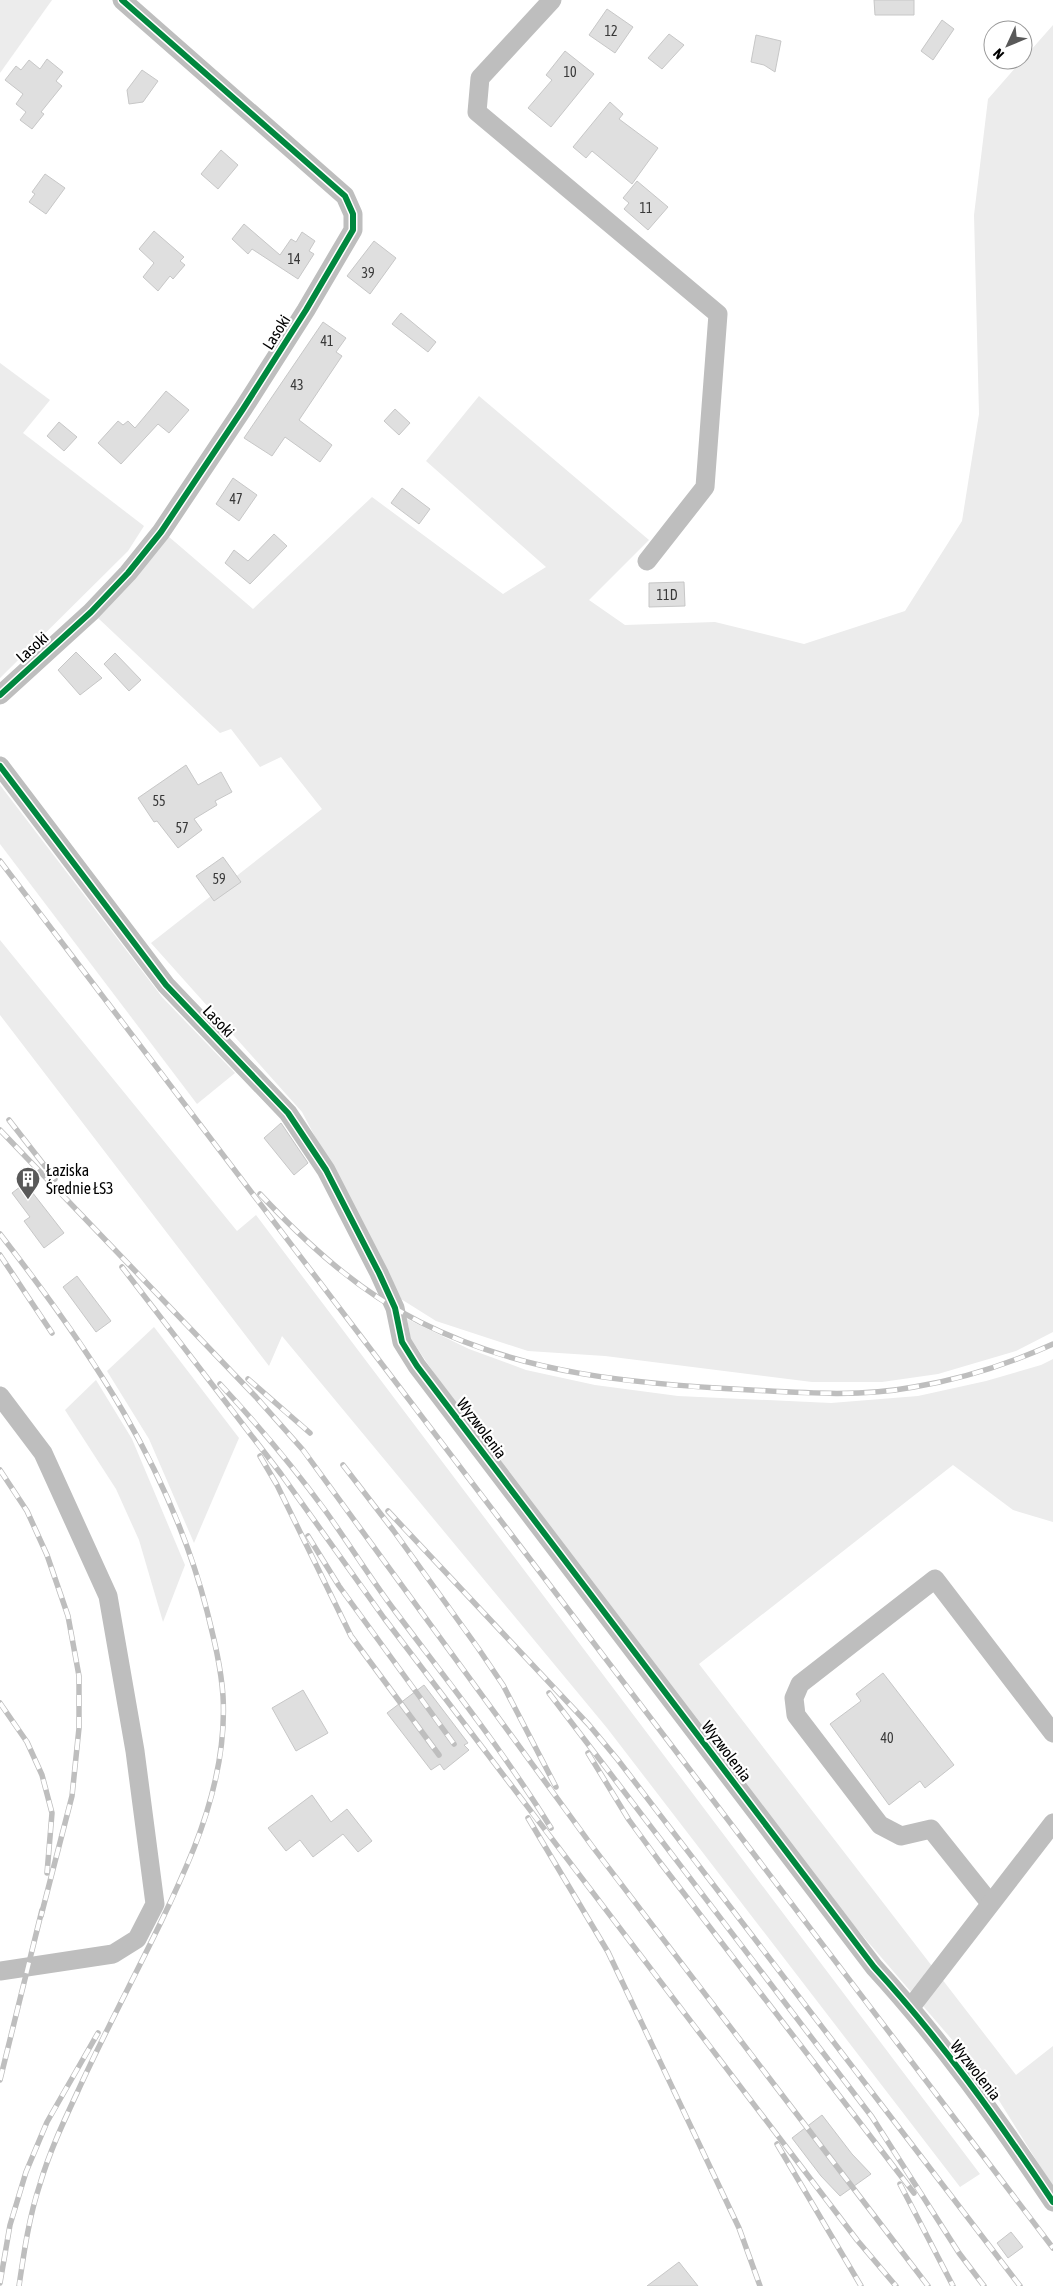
<svg xmlns="http://www.w3.org/2000/svg" width="1053" height="2286" viewBox="0 0 1053 2286" font-family="'Asap Condensed',sans-serif">
<style>
.green{fill:#ececec}
.building{fill:#dfdfdf;stroke:#c7c7c7}
.lines{fill:none;stroke-linecap:round;stroke-linejoin:round}
.minor{stroke:#bebebe;stroke-width:19}
.rail-casing{stroke:#bebebe;stroke-width:5.5}
.rail{stroke:#fff;stroke-width:4;stroke-dasharray:11;stroke-linecap:butt}
.cycleway-casing{stroke:#fff;stroke-width:9}
.cycleway{stroke:#00873e;stroke-width:6}
.labels{text-anchor:middle;stroke-width:4.5;stroke-linejoin:round;paint-order:stroke}
.number-label{font-size:14px;fill:#383838}
.street-label{font-size:16px;fill:#000;stroke:#fff}
.poi-label{font-size:16px;fill:#000;stroke:#fff;text-anchor:start}
</style>
<rect width="100%" height="100%" fill="#fff"/>
<g class="green">
<path d="M0 0H52L0 73Z"/>
<path d="M1053 25V1332L1016 1351 938 1374 882 1382H812L605 1356 528 1351 436 1321 401 1299 302 1112 151 943 322 809 281 757 260 767 231 729 220 733 98 618 168 536 253 609 372 497 503 594 546 567 426 461 479 396 649 540 589 600 625 625 715 622 804 644 905 611 962 521 979 414 974 215 988 99Z"/>
<path d="M0 363 50 400 23 433 144 526 128 551 0 678Z"/>
<path d="M0 785 162 997 235 1073 197 1104 0 844Z"/>
<path d="M0 940 237 1231 256 1215 980 2174 960 2187 607 1728 282 1336 269 1366 0 1015Z"/>
<path d="M407 1319 469 1349 526 1370 595 1385 678 1396 831 1403 918 1396 986 1381 1041 1365 1053 1359V1522L1013 1510 953 1465 699 1664 1016 2075 1053 2046V2187L985 2078 850 1921 455 1404 411 1339Z"/>
<path d="M154 1327 239 1438 194 1543 149 1439 107 1371Z"/>
<path d="M96 1380 132 1439 185 1565 163 1622 139 1540 116 1489 65 1410Z"/>
</g>
<g class="building">
<path d="M874 0H914V15H875Z"/>
<path d="M607 9 633 27 615 53 589 35Z"/>
<path d="M942 20 954 29 933 60 921 51Z"/>
<path d="M669 34 684 45 662 69 648 58Z"/>
<path d="M756 35 781 41 775 72 764 65 751 62Z"/>
<path d="M565 51 594 74 551 127 528 108 552 80 546 75Z"/>
<path d="M47 59 63 72 56 81 62 86 41 112 44 114 32 129 20 120 26 112 16 104 23 94 5 80 16 66 21 70 29 60 40 69Z"/>
<path d="M142 70 158 81 143 102 129 104 127 90Z"/>
<path d="M610 102 623 114 619 119 658 148 632 184 592 151 586 158 573 147Z"/>
<path d="M221 150 238 165 218 189 201 174Z"/>
<path d="M45 174 65 188 46 214 29 202 35 194 32 192Z"/>
<path d="M637 181 668 207 648 230 624 209 629 203 623 198Z"/>
<path d="M244 224 280 255 291 239 296 242 302 232 315 241 309 251 314 254 298 279 252 249 248 254 232 239Z"/>
<path d="M154 231 184 257 180 261 185 265 173 279 170 276 158 291 143 277 154 263 139 249Z"/>
<path d="M374 241 396 258 370 294 347 276Z"/>
<path d="M401 313 436 342 428 352 392 324Z"/>
<path d="M323 322 346 338 336 352 342 356 299 420 332 445 320 462 285 437 272 456 244 438Z"/>
<path d="M166 391 189 410 169 433 158 424 121 464 98 443 118 421 123 425 128 421 135 428Z"/>
<path d="M395 409 410 423 399 435 384 421Z"/>
<path d="M59 422 77 437 64 451 47 436Z"/>
<path d="M233 478 257 495 239 521 216 504Z"/>
<path d="M402 488 430 509 419 524 391 503Z"/>
<path d="M274 534 287 546 250 584 225 563 234 550 248 561Z"/>
<path d="M684 582 685 606 649 607V583Z"/>
<path d="M76 652 102 678 80 695 58 670Z"/>
<path d="M115 653 141 680 129 691 104 664Z"/>
<path d="M186 765 198 785 221 772 232 792 215 801 217 805 194 819 202 830 178 848 157 821 154 822 138 798Z"/>
<path d="M223 857 241 882 214 901 196 876Z"/>
<path d="M281 1123 308 1163 294 1175 264 1138Z"/>
<path d="M25 1183 64 1233 44 1248 24 1221 30 1217 12 1193Z"/>
<path d="M77 1276 111 1321 96 1332 63 1287Z"/>
<path d="M883 1673 954 1765 925 1788 920 1781 889 1805 830 1724 861 1701 856 1694Z"/>
<path d="M424 1685 468 1743 464 1745 469 1750 444 1770 440 1764 431 1770 387 1713Z"/>
<path d="M303 1690 328 1733 296 1751 272 1708Z"/>
<path d="M312 1795 331 1822 347 1809 372 1841 358 1852 343 1834 313 1857 300 1840 286 1851 268 1828Z"/>
<path d="M822 2115 852 2154 871 2174 840 2196 821 2176 792 2138Z"/>
<path d="M1011 2232 1023 2247 1008 2258 997 2243Z"/>
<path d="M679 2262 698 2286H647Z"/>
</g>
<g class="lines">
<g class="minor">
<path d="M552 0 480 78 477 112 718 314 705 487 647 561"/>
<path d="M0 695 91 612 128 573 161 532 243 409 306 310 353 230V214L345 196 122 0"/>
<path d="M0 766 166 985 288 1113 326 1170 379 1273 395 1308 402 1342 417 1366 874 1967C941 2040 998 2120 1053 2202"/>
<path d="M0 1396 43 1453 108 1596 135 1751 155 1904 137 1939 113 1954 0 1971"/>
<path d="M990 1903 931 1829 901 1836 880 1825 796 1715 794 1698 800 1684 935 1579 1053 1733"/>
<path d="M911 2007 1053 1823"/>
</g>
<defs>
<g id="rail">
<path d="M0 861 1053 2248"/>
<path d="M9 1120 55 1179"/>
<path d="M0 1130 256 1397 303 1450 592 1846 928 2286"/>
<path d="M260 1194C307 1244 358 1291 420 1322 525 1375 636 1384 751 1390 805 1393 860 1397 914 1387 962 1379 1009 1364 1053 1344"/>
<path d="M0 1234C90 1350 170 1467 207 1611 214 1639 221 1667 223 1696 226 1748 213 1800 194 1848 160 1932 114 2011 77 2093 63 2123 49 2153 40 2184 29 2217 24 2252 19 2286"/>
<path d="M0 1255 52 1333"/>
<path d="M122 1267 281 1474 384 1618 857 2240 896 2286"/>
<path d="M248 1379 310 1433"/>
<path d="M220 1384C257 1424 292 1465 324 1509 348 1542 370 1578 395 1611 449 1683 504 1752 551 1828"/>
<path d="M260 1456 277 1485 351 1636 439 1755"/>
<path d="M343 1465 393 1530 478 1648 503 1685 556 1787"/>
<path d="M0 1470 27 1511 47 1555 68 1616 79 1676V1728L72 1796 41 1916"/>
<path d="M388 1511 589 1725 618 1760 1020 2286"/>
<path d="M308 1536 339 1586 454 1744"/>
<path d="M549 1693 872 2117 959 2253 984 2286"/>
<path d="M0 1703 27 1742 42 1775 52 1813 47 1873"/>
<path d="M588 1753 629 1820 659 1861 914 2193"/>
<path d="M528 1818 608 1952 739 2228 760 2286"/>
<path d="M0 2080 42 1910"/>
<path d="M777 2144 861 2286"/>
<path d="M900 2184 953 2286"/>
<path d="M0 2283 10 2225 26 2172 47 2122 98 2033"/>
</g>
</defs>
<use href="#rail" class="rail-casing"/>
<use href="#rail" class="rail"/>
<defs>
<g id="cycleway">
<path d="M0 695 91 612 128 573 161 532 243 409 306 310 353 230V214L345 196 122 0"/>
<path d="M0 766 166 985 288 1113 326 1170 379 1273 395 1308 402 1342 417 1366 874 1967C941 2040 998 2120 1053 2202"/>
</g>
</defs>
<use href="#cycleway" class="cycleway-casing"/>
<use href="#cycleway" class="cycleway"/>
</g>
<defs>
<symbol id="building-pin" viewBox="-11 -11 22 30"><path d="M0 17L-7.5 6A9.5 9.5 0 1 1 7.5 6Z" fill="#595959" stroke="#fff"/><path d="M-4-6H4V6H1V3H-1V6H-4ZM-2.5-4.3h1.7v1.8h-1.7ZM.8-4.3h1.7v1.8H.8ZM-2.5-1h1.7V.8h-1.7ZM.8-1h1.7V.8H.8Z" fill="#fff"/></symbol>
</defs>
<g fill-rule="evenodd">
<use href="#building-pin" x="14" y="1165" width="28" height="38"/>
</g>
<g class="labels">
<g class="number-label">
<text x="611" y="36">12</text>
<text x="570" y="77">10</text>
<text x="646" y="213">11</text>
<text x="294" y="264">14</text>
<text x="368" y="278">39</text>
<text x="327" y="346">41</text>
<text x="297" y="390">43</text>
<text x="236" y="504">47</text>
<text x="667" y="600">11D</text>
<text x="159" y="806">55</text>
<text x="182" y="833">57</text>
<text x="219" y="884">59</text>
<text x="887" y="1743">40</text>
</g>
<g class="street-label">
<text transform="translate(276 332) rotate(-58)" y="6">Lasoki</text>
<text transform="translate(32 647) rotate(-42)" y="6">Lasoki</text>
<text transform="translate(219 1021) rotate(46)" y="6">Lasoki</text>
<text transform="translate(482 1428) rotate(53)" y="6">Wyzwolenia</text>
<text transform="translate(727 1751) rotate(53)" y="6">Wyzwolenia</text>
<text transform="translate(976 2070) rotate(52)" y="6">Wyzwolenia</text>
</g>
<g class="poi-label">
<text x="46" y="1176">Łaziska<tspan x="46" dy="18">Średnie ŁS3</tspan></text>
</g>
</g>
<g transform="translate(1008 45) rotate(226)"><circle r="24" fill="#ffffff" stroke="#999999"/>
<path d="M0-4L9 19L0 12L-9 19Z" fill="#595959"/>
<text y="-8" font-size="14" font-weight="bold" text-anchor="middle" fill="#000000">N</text>
</g>
</svg>
